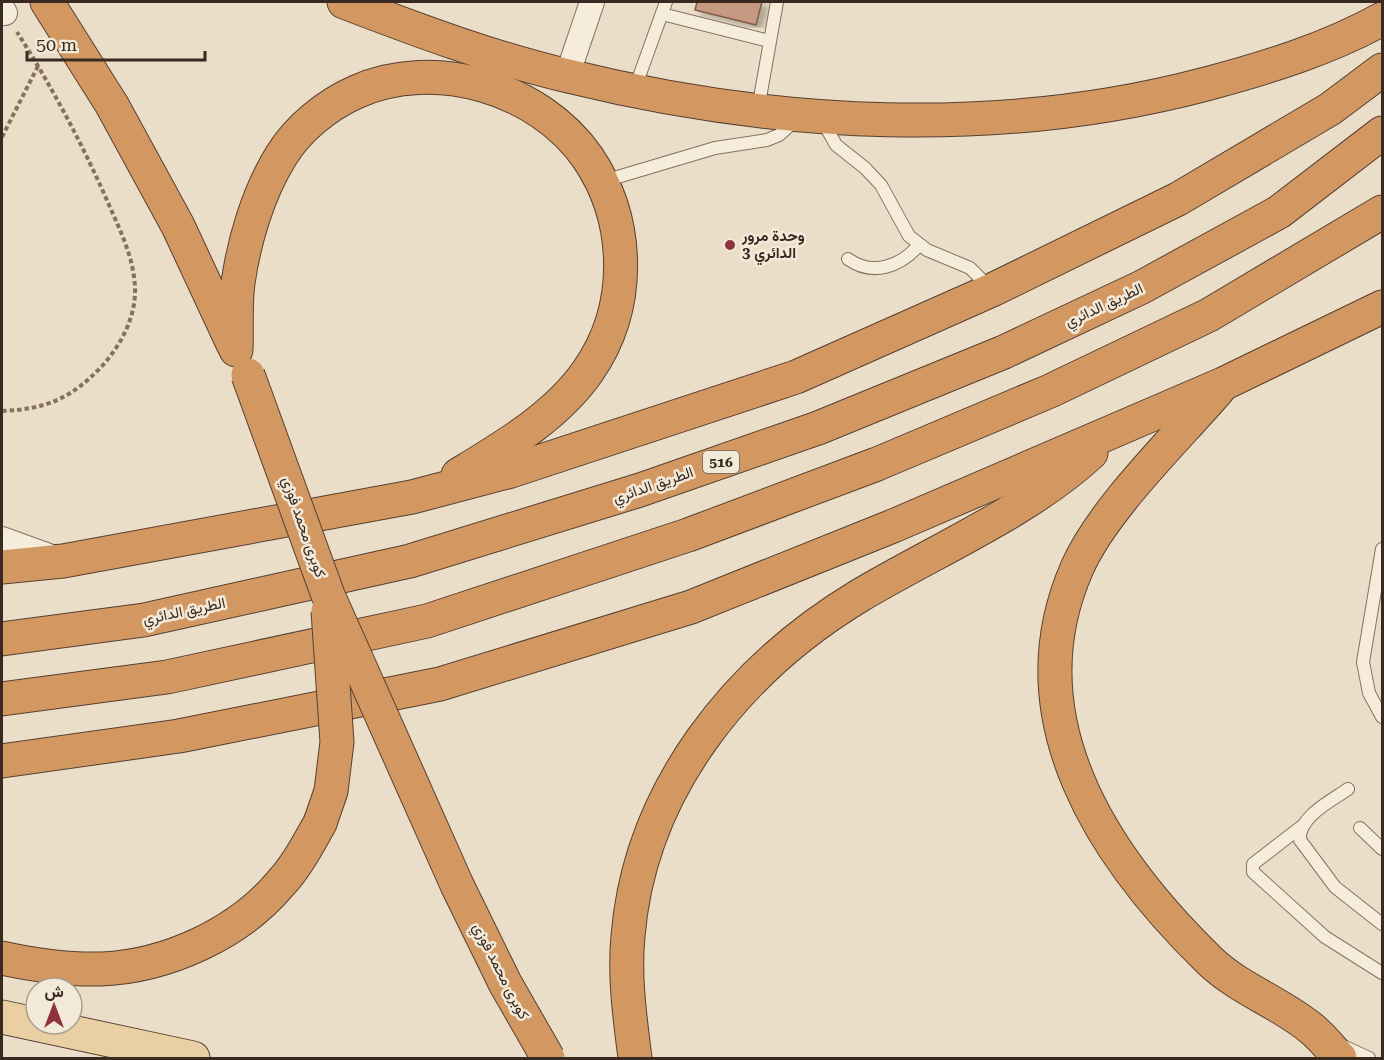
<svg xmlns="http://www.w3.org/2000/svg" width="1384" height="1060" viewBox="0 0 1384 1060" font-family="'Roboto Serif',Vazirmatn,serif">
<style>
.building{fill:#c69982;stroke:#835a47;stroke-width:1.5;filter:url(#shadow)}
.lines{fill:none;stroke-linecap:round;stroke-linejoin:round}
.lane-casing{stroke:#86715f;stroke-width:14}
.street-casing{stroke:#86715f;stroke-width:26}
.primary-casing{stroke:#554032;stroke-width:35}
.highway-casing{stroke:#554032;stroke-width:35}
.path{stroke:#86715f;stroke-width:4;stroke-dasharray:4.5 3;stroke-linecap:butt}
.lane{stroke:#f6ecdb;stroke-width:12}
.street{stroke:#f6ecdb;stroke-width:24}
.primary{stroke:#ebcfa4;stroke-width:33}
.highway{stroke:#d39861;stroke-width:33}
.highway-bridge-casing{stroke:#554032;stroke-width:35;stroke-linecap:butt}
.highway-bridge{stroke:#d39861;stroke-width:33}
.poi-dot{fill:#90343b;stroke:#f3e9d8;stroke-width:2}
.labels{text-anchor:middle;stroke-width:5;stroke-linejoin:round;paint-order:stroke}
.shield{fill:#f3e9d8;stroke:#706358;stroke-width:1.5}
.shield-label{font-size:14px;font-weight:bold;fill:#382a21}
.poi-label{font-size:15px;font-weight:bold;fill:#382a21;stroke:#f3e9d8;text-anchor:start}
.street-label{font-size:15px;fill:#382a21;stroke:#f3e9d8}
</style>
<defs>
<filter id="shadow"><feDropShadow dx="6" dy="4" stdDeviation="3" flood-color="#0004"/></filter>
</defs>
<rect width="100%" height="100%" fill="#ebdec9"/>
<path class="building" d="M697 2H762L756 25 695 10Z"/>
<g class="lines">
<defs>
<g id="lane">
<path d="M662 14 769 41"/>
<path d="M635 88 666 2"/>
<path d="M758 109 777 2"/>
<path d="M822 120 836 145 865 168 881 185 909 236 927 250 970 268 991 289"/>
<path d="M604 181 715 148 767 140 779 135 798 118"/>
<path d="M848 259C873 277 901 266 919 245"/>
<path d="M1382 549 1363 662 1369 693 1382 717"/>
<path d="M1348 789C1331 801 1298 817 1300 840L1335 887 1382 924"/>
<path d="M1301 827 1253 864V872L1325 937 1382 973"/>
<path d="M1360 828 1382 849"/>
<path d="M1341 1045 1369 1058"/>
</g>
<g id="street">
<path d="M2 8 5 13"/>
<path d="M567 76 592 2"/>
<path d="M2 539 60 560"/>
</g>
<path id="primary" d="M2 1017 193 1058"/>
<g id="highway">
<path d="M47 2 112 105 178 226 233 344"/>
<path d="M344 2C417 30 492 58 568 76 776 127 998 139 1206 84 1266 68 1328 49 1382 19"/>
<path d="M236 350C237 328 235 305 238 283 244 241 258 193 281 156 298 128 327 105 356 92 434 57 539 87 588 158 631 222 632 308 588 371 557 416 504 447 458 475"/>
<path d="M1218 390C1175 440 1103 509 1077 568 1011 719 1104 858 1210 961 1239 989 1281 1003 1312 1029 1322 1037 1331 1049 1340 1058"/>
<path d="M2 567 63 561 412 497 511 471 796 377 992 290 1178 199 1330 109 1382 70"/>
<path d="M2 639 144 620 410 561 640 490 818 428 1004 352 1142 287 1279 212 1382 133"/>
<path d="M2 699 167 677 427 621 688 535 877 464 1050 391 1209 315 1382 212"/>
<path d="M2 761 179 736 440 684 691 607 893 526 1223 384 1382 307"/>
<path d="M2 958C34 965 68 970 102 969 167 966 238 934 280 884 297 866 308 844 320 823"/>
<path d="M635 1058C630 1018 624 977 628 936 640 790 737 670 859 596 934 551 1027 512 1091 453"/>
</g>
</defs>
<use href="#lane" class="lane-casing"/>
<use href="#street" class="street-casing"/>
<use href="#primary" class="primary-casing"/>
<use href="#highway" class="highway-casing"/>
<g class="path">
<path d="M2 137 38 66"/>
<path d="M2 411C46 409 71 399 102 366 121 345 136 317 135 288 134 259 121 232 109 205 83 145 52 87 17 32"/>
</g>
<use href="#lane" class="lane"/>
<use href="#street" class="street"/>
<use href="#primary" class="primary"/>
<use href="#highway" class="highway"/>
<defs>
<g id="highway-bridge">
<path d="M248 375 328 595 457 885 505 983 548 1058"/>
<path d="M320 823 331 791 337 742 328 611"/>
</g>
</defs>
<use href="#highway-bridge" class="highway-bridge-casing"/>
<use href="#highway-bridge" class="highway-bridge"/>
</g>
<circle class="poi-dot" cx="730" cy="245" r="6"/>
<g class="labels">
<rect class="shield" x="703" y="451" width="36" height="22" rx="4.5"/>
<g class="shield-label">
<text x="721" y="467">516</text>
</g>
<g class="poi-label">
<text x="742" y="241">وحدة مرور<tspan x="742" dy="17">الدائري 3</tspan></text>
</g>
<g class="street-label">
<text transform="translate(1104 305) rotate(-25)" y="5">الطريق الدائري</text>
<text transform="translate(653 485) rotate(-19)" y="5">الطريق الدائري</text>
<text transform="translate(304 527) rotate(71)" y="5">كوبرى محمد فوزي</text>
<text transform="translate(184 611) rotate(-12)" y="5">الطريق الدائري</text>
<text transform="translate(501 971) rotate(63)" y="5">كوبرى محمد فوزي</text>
</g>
</g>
<rect width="1384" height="1060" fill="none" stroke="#382a21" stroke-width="6"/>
<g transform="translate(54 1006)"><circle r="28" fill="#f3e9d8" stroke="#a89d8f" stroke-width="1.5"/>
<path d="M0-4.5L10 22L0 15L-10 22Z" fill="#90343b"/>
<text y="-9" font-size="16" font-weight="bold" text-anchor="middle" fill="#382a21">ش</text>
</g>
<path d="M27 51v9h178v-9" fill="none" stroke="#382a21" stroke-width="3"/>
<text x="36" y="51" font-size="18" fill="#382a21" stroke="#f3e9d8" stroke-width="4.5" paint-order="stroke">50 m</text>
</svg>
